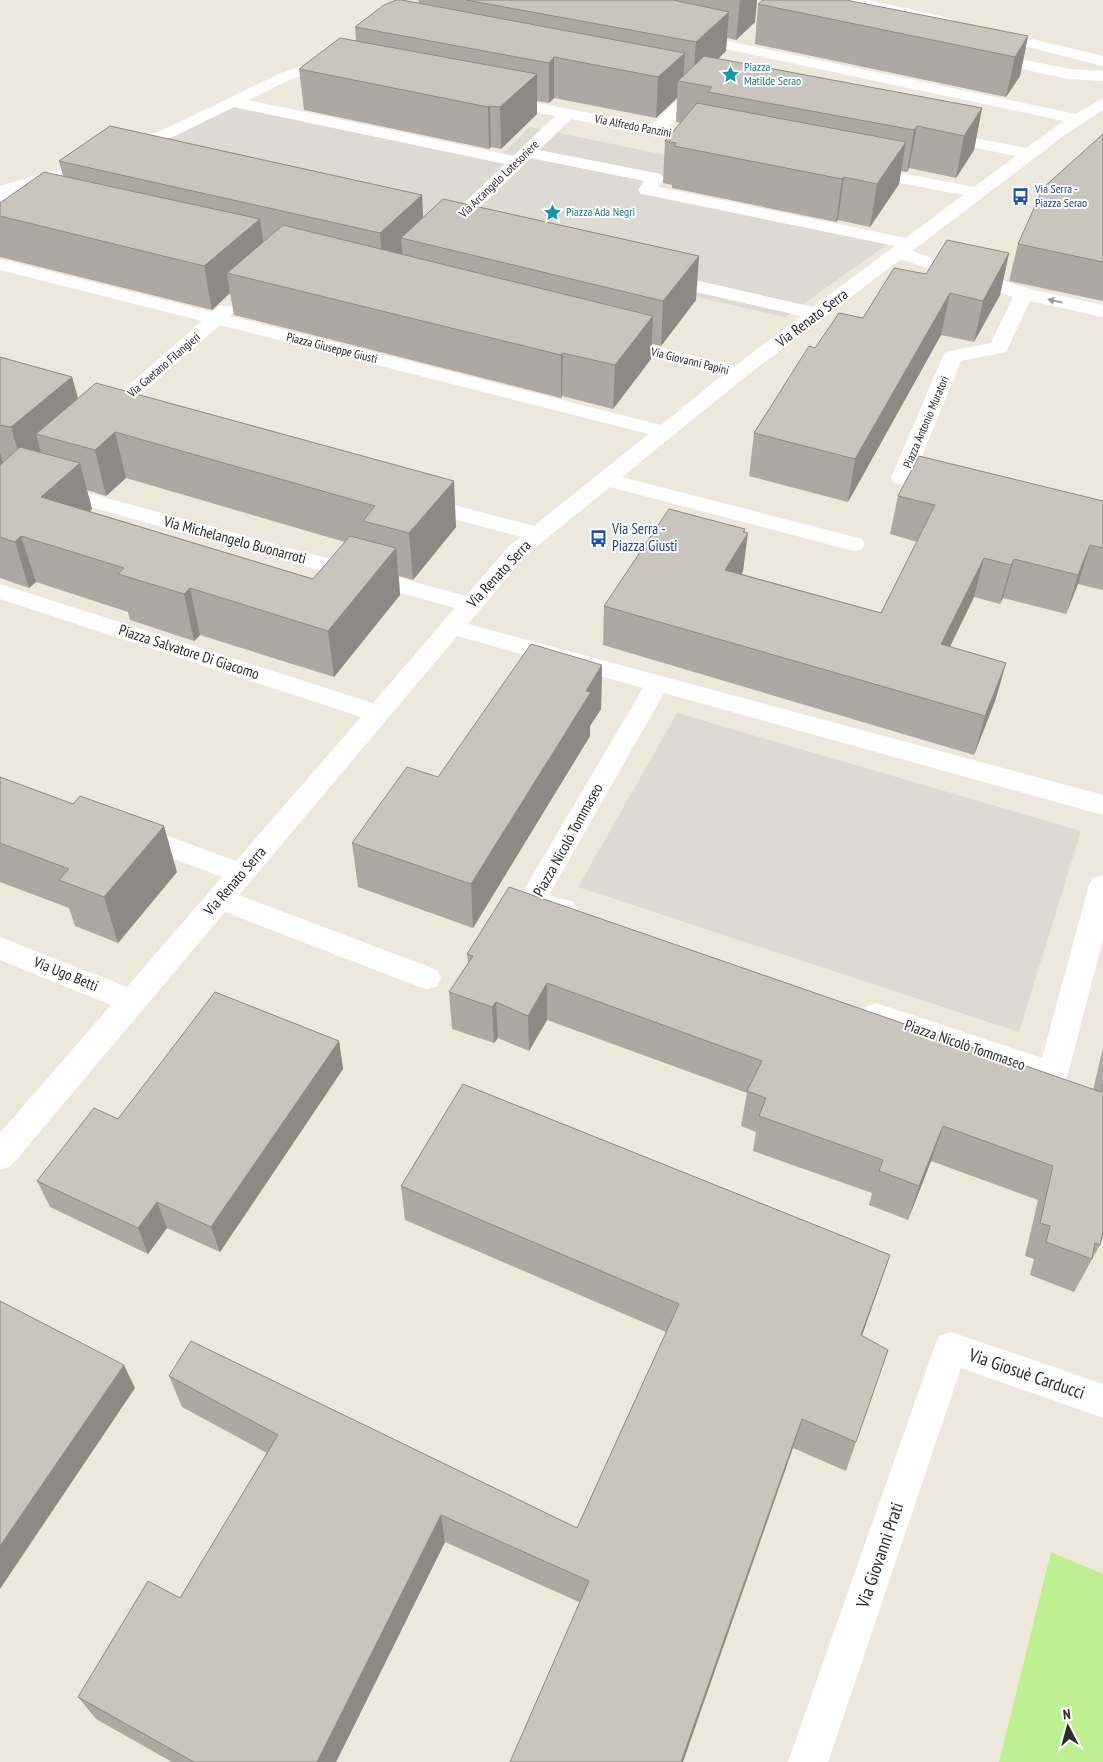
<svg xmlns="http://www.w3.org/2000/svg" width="1103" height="1762" viewBox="0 0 1103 1762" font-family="'PT Sans Narrow',sans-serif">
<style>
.pitch{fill:#beef91}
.plaza{fill:#dddad3}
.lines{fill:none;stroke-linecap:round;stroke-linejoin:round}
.pedestrian{fill:#fff;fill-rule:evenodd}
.minor{fill:#fff;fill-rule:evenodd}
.tertiary{fill:#fff;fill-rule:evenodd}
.wall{fill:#ada9a2;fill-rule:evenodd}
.shaded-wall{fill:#8d8984}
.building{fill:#c9c4bc;stroke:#8d8984}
.oneway{fill:#a0a0a0}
.labels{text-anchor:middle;stroke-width:4;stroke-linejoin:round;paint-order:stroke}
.far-culture-label{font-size:12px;fill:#0d838f;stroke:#fff;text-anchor:start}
.far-street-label{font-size:12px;fill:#2b2b2b;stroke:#fff}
.far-transit-label{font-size:12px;fill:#164399;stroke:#fff;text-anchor:start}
.street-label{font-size:15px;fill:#2b2b2b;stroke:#fff}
.transit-label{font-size:15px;fill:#164399;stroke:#fff;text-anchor:start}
.near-street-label{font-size:18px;fill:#2b2b2b;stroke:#fff}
</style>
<rect width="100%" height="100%" fill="#ede8dc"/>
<path class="pitch" d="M1051 1552 1103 1574V1762H999Z"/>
<g class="plaza">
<path d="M237 99 502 154 530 127 680 158 655 187 898 237 785 317 97 160Z"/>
<path d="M677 713 1081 831 1019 1032 578 887Z"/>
</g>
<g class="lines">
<path class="pedestrian" d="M335 54 340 56 343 59 340 62 289 80 177 135 105 167 0 196V186L93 159 165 129 279 74Z"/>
<g class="minor">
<path d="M689 33 1076 114 1103 98V110L1066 134 912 251 1029 289 1103 305V317L1030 301 1006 352 961 361 914 475 951 483 954 488 951 493 943 494 894 483 891 478 943 356 946 352 991 343 1013 297 901 259 745 377 622 477 862 539 865 544 862 549 854 551 610 487 525 556 468 624 1103 795V815L664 693 549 895 573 902 577 910 573 918 563 921 522 907 518 900 643 688 457 636 239 895 437 970 441 978 437 986 427 989 417 986 225 912 11 1166 0 1170V1133L111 1005 0 960V937L127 987 222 877 126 841 122 834 126 827 135 824 236 861 361 717 0 599V584L373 703 455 608 0 482V469L466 596 509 546 521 537 412 508 409 503 412 498 420 496 534 526 649 434 220 325 111 421 104 423 97 421 94 417 97 413 202 321 0 270V259L212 312 219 306H233L235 310 230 316 661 425 723 375 609 346 606 342 609 338 616 336 735 366 801 316 652 282 650 278 652 274 659 272 813 307 895 246 647 195 641 194 638 190 644 181 531 158 451 235H439L436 231 439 227 505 164 234 107 226 102 228 99 234 97 513 156 555 116 495 104 493 101 495 98 501 96 652 125 698 80H710L712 83 710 86 667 128 715 138 717 141 715 144 709 146 571 119 539 150 661 174 664 178 658 187 906 238 963 195 858 175 856 171 858 167 864 166 974 187 1016 156 932 139 930 136 932 133 938 131 1026 148 1064 121 684 40 682 37 684 34Z"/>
<path d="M985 52 1069 69 1103 71V81L1069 79 980 60 977 57Z"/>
<path d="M0 190 50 201 53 205 50 209 44 210 0 200Z"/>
<path d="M1103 875V939L1068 1074 1064 1083 1053 1087 866 1023 861 1015 866 1007 876 1003 1042 1058 1089 885 1093 878Z"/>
<path d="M951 1332 1103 1384V1418L961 1368 828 1762H788L934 1348 939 1336Z"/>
</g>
<g class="tertiary">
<path d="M842 0H869L949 18 951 21 944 25 844 3Z"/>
<path d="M990 29 1103 56V66L985 36 983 33Z"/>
</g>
</g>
<g class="wall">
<path d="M418 0H757L755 22 736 40 727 38 726 51 718 59 982 108 974 150 956 178 909 168 907 172 901 171 899 184 870 227 838 220 836 222 672 188V185L663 183 665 141 681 123 676 122 677 98 656 118 554 98 549 103 537 101V114L501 149 491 147 489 149 304 110 299 69 356 41 355 27 419 3Z"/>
<path d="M758 4 1028 36 1020 76 1006 97 755 44Z"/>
<path d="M1103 134V301L1009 281 1018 244Z"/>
<path d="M59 161 422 195 423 218 696 300 661 346 652 344 651 359 613 409 562 396 561 398 234 315 230 293 212 310 0 257V203L63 176Z"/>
<path d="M1009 253 1000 295 974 342 941 335 848 502 749 476 754 433 815 348 863 318 926 274Z"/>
<path d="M0 357 72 377 78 398 456 527 413 580 399 576 400 595 334 677 200 635 194 641 130 620 128 612 36 582 29 588 0 578ZM126 478 345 542 313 579 89 511 92 509 87 490 106 496Z"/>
<path d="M898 496 1103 501V590L1078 584 1066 614 1003 598 1000 604 974 597 950 647 1006 663 995 701 974 755 603 645 604 606 744 532 743 571 742 574 881 613 917 542 890 534Z"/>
<path d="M602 665 601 709 590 726V736L473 928 358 887 352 843 438 777Z"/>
<path d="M0 777 177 872 118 943 75 926 69 908 0 882Z"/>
<path d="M467 954 1093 1090 1103 1048V1239L1102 1238 1100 1245 1074 1292 1030 1275 1034 1259 1025 1256 1038 1200 931 1161 908 1220 869 1205 872 1193 753 1151 756 1132 741 1126 747 1093 547 1020 529 1051 498 1038 494 1043 452 1029 449 992 468 963Z"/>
<path d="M339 1041 343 1069 220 1252 167 1228 148 1254 50 1207 37 1181 118 1119Z"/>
<path d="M401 1186 890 1255 862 1336 856 1442 846 1471 793 1448 579 1602 445 1542 336 1762H172L96 1719 78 1697 180 1598 267 1453 182 1407 169 1376 577 1528 666 1332 405 1220Z"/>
</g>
<g class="shaded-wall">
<path d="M740 0H757L755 22 736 40Z"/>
<path d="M729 12 726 51 693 82 696 42Z"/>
<path d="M1028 36 1020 76 1006 97 1015 57Z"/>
<path d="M685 53 683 82 678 81 677 98 656 118 658 77Z"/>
<path d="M554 57V98L549 103V63Z"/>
<path d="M537 74V114L501 149 500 107Z"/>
<path d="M490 106 491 147 489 149 488 107Z"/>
<path d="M982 108 974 150 956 178 964 136Z"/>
<path d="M917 126 909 168 907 172 914 130Z"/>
<path d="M906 142 899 184 870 227 877 184Z"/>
<path d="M844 177 838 220 836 222 842 179Z"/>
<path d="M422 195 424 238H401L403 258 383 277 380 233Z"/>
<path d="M260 219 266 262 227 273 230 293 212 310 204 266Z"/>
<path d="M1009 253 1000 295 974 342 983 301Z"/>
<path d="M699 256 696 300 661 346 663 301Z"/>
<path d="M950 293 941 335 848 502 855 459Z"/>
<path d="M653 316 651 359 613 409 615 365Z"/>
<path d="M563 353 562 396 561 398V355Z"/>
<path d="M72 377 84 422 36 434 42 457 24 473 11 427Z"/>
<path d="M115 432 126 478 106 496 95 450Z"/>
<path d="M0 453 10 486 0 496Z"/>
<path d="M80 463 92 509 54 543 41 497Z"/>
<path d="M454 481 456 527 413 580 409 533Z"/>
<path d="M745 529 744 540 748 533 743 571 721 608 725 570Z"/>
<path d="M21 536 36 582 29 588 15 542Z"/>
<path d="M1090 545 1078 584 1066 614 1078 575Z"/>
<path d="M396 548 400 595 334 677 328 631Z"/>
<path d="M984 558 974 597 932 683 941 644Z"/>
<path d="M1014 559 1003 598 1000 604 1011 565Z"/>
<path d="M190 588 200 635 194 641 184 594Z"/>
<path d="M1006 663 995 701 974 755 985 716Z"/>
<path d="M602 665 601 709 590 726V736L473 928 471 884 586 691Z"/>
<path d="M164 826 177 872 118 943 104 897Z"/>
<path d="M547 983V1020L529 1051 528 1016Z"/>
<path d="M496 1002 498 1038 494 1043 492 1007Z"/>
<path d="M339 1041 343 1069 220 1252 211 1227Z"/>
<path d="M943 1126 931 1161 908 1220 919 1186Z"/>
<path d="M157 1202 167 1228 148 1254 138 1228Z"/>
<path d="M890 1255 879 1287 851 1366 861 1335Z"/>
<path d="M124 1365 135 1388 0 1589V1546Z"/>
<path d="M802 1419 793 1448 683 1762H681Z"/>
<path d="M441 1515 445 1542 336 1762H317Z"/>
</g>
<g class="building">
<path d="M396 0H402L685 53 658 77 554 57 549 63 355 27 384 5Z"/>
<path d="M466 0H673L729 12 696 42Z"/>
<path d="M763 0H846L1028 36 1015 57 758 4Z"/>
<path d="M340 38 537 74 500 107 490 106 488 107 299 69Z"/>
<path d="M704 56 982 108 964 136 917 126 914 130 708 92 712 87 678 81Z"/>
<path d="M697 103 906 142 877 184 844 177 842 179 674 146 676 143 665 141Z"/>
<path d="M110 126 422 195 380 233 59 161Z"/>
<path d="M1103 134V262L1018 244 1043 188Z"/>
<path d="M44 172 260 219 204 266 0 216V203Z"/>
<path d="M443 199 699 256 663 301 401 238Z"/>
<path d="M283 225 653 316 615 365 563 353 561 355 227 273Z"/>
<path d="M947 240 1009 253 983 301 950 293 855 459 754 433 809 346 815 348 839 313 863 318 894 268 926 274Z"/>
<path d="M0 357 72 377 11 427 0 425Z"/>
<path d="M96 383 454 481 409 533 363 521 375 506 115 432 95 450 36 434Z"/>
<path d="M20 447 80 463 41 497 313 579 350 536 396 548 328 631 190 588 184 594 118 574 124 568 21 536 15 542 0 537V465Z"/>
<path d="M919 456 1103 501V548L1090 545 1078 575 1014 559 1011 565 984 558 941 644 1006 663 985 716 604 606 669 509 745 529 743 532 748 533 725 570 881 613 935 505 898 496Z"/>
<path d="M531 644 602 665 586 691 591 692 471 884 352 843 407 767 438 777Z"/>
<path d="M0 777 73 804 80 796 164 826 104 897 59 880 69 869 0 843Z"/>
<path d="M509 887 1101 1092 1103 1083V1232L1100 1245 1095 1243 1092 1259 1046 1242 1050 1226 1040 1223 1053 1166 943 1126 919 1186 879 1171 883 1160 759 1116 766 1098 747 1091 762 1061 547 983 528 1016 496 1002 492 1007 449 992 473 956 467 954Z"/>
<path d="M215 992 339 1041 211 1227 157 1202 138 1228 37 1181 94 1108 118 1119Z"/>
<path d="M463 1084 890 1255 861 1335 888 1350 856 1442 802 1419 681 1762H510L589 1581 441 1515 317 1762H194L78 1697 148 1581 180 1598 278 1435 169 1376 191 1341 577 1528 679 1304 401 1186Z"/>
<path d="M0 1301 124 1365 0 1546Z"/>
</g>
<defs><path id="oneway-solid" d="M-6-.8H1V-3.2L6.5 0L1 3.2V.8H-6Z" transform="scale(1.25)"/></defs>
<use class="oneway" href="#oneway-solid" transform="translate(1055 301) rotate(-168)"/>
<defs>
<symbol id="sight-bare" viewBox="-9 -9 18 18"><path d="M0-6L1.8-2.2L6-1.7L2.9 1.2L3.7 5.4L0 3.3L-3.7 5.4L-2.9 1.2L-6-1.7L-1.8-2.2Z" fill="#0f9aa8" stroke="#fff" stroke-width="2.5" paint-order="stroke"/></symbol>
<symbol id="bus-bare" viewBox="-9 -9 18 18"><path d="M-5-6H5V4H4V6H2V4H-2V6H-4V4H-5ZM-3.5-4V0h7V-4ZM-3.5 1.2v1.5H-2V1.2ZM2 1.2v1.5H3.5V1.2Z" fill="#1a4fb4" stroke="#fff" stroke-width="2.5" paint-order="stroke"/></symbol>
</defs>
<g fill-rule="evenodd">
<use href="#sight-bare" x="718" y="62" width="25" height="25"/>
<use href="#bus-bare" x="1008" y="184" width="25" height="25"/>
<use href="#sight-bare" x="540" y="200" width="25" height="25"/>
<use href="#bus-bare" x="586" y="526" width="25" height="25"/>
</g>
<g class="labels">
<g class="far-culture-label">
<text x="744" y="71">Piazza<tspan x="744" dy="14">Matilde Serao</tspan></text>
<text x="566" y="216">Piazza Ada Negri</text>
</g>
<g class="far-street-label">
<text transform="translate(633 126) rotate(11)" y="4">Via Alfredo Panzini</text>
<text transform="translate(499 179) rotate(-44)" y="4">Via Arcangelo Lotesoriere</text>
<text transform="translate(332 348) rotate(14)" y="4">Piazza Giuseppe Giusti</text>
<text transform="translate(690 361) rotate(14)" y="4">Via Giovanni Papini</text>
<text transform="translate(164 365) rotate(-41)" y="4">Via Gaetano Filangieri</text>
<text transform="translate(926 422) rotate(-67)" y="4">Piazza Antonio Muratori</text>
</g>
<g class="far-transit-label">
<text x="1035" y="193">Via Serra -<tspan x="1035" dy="14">Piazza Serao</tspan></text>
</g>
<g class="street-label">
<text transform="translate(812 318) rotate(-37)" y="5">Via Renato Serra</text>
<text transform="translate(235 540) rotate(15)" y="5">Via Michelangelo Buonarroti</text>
<text transform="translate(499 574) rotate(-47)" y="5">Via Renato Serra</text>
<text transform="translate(189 652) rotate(18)" y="5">Piazza Salvatore Di Giacomo</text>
<text transform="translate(568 840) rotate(-61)" y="5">Piazza Nicolò Tommaseo</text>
<text transform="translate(235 881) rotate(-49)" y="5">Via Renato Serra</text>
<text transform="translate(66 974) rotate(22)" y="5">Via Ugo Betti</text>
<text transform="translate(965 1045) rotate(19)" y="5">Piazza Nicolò Tommaseo</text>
</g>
<g class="transit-label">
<text x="612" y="534">Via Serra -<tspan x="612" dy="17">Piazza Giusti</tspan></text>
</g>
<g class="near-street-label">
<text transform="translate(1027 1374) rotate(19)" y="6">Via Giosuè Carducci</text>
<text transform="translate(880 1555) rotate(-71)" y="6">Via Giovanni Prati</text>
</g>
</g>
<g transform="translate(1068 1727) rotate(354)" stroke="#ffffff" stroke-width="4" paint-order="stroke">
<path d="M0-4L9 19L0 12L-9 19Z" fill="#2b2b2b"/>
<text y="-8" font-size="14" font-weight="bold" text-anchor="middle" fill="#2b2b2b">N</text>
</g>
</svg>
